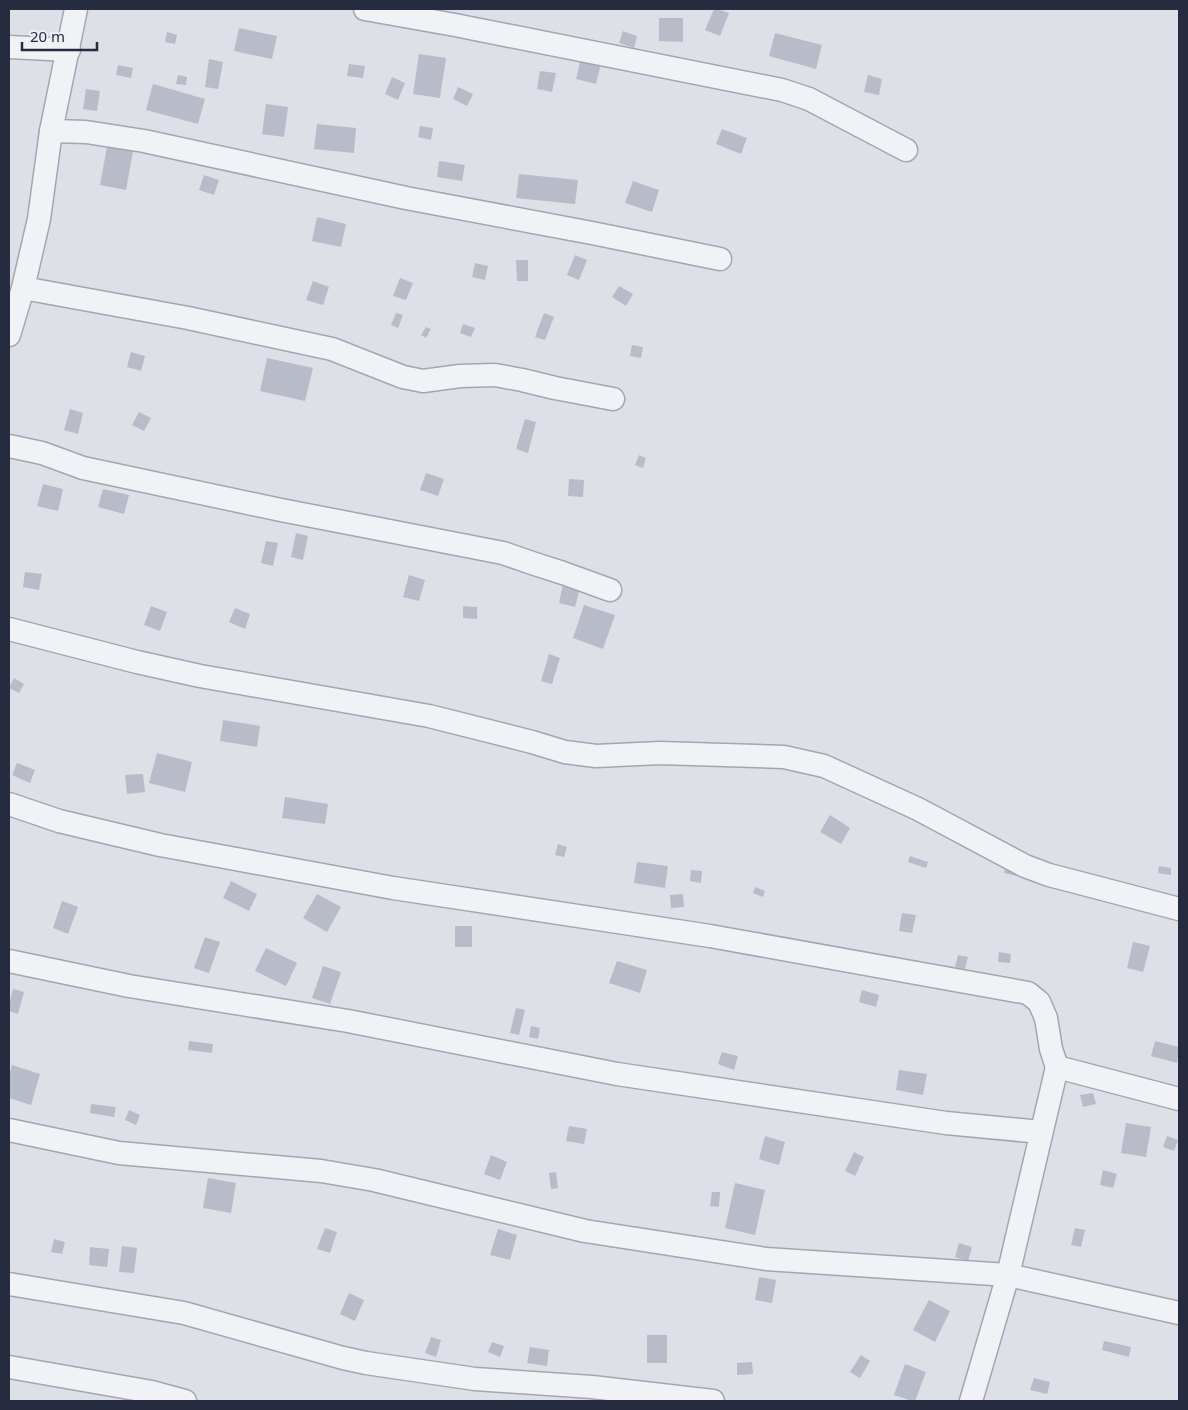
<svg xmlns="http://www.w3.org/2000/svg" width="1188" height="1410" viewBox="0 0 1188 1410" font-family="'Noto Sans',sans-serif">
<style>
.building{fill:#b8bbc8}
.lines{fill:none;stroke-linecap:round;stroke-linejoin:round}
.street-casing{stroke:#a3a6b2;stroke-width:25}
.street{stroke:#f1f2f6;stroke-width:22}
</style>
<rect width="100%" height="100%" fill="#dee0e8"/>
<g class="building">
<path d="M714 9H717L729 13 720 36 705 30Z"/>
<path d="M659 18H683V42L659 41Z"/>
<path d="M239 28 277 36 272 59 234 51Z"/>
<path d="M623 31 637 36 634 48 619 43Z"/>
<path d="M167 32 177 35 175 44 165 42Z"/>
<path d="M775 33 822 45 816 69 769 56Z"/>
<path d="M419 54 446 58 440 98 413 94Z"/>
<path d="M581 58 601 63 596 84 576 79Z"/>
<path d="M209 59 223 62 218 89 205 87Z"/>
<path d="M349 64 365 66 363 78 347 76Z"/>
<path d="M118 65 133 68 131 78 116 75Z"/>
<path d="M540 71 556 73 552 92 537 89Z"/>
<path d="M178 75 187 77 186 85 176 84Z"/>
<path d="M868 75 882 79 879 95 864 92Z"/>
<path d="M392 77 405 83 398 100 385 94Z"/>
<path d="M153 84 205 99 198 124 146 110Z"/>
<path d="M458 87 473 94 467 106 453 99Z"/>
<path d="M86 89 100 91 97 111 83 109Z"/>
<path d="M266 104 288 107 284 137 262 134Z"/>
<path d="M317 124 356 128 354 153 314 149Z"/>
<path d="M420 126 433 128 431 140 418 137Z"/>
<path d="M722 129 747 138 741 154 716 144Z"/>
<path d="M108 141 134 146 126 190 100 185Z"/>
<path d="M439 161 465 165 462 181 437 177Z"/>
<path d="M519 174 578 180 575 204 516 198Z"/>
<path d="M204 175 219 180 214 195 199 190Z"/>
<path d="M633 181 659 190 652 212 625 203Z"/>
<path d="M317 217 346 224 341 247 312 241Z"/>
<path d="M575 255 587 260 579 280 567 275Z"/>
<path d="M516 260H528V281H517Z"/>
<path d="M475 263 488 266 485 280 472 277Z"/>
<path d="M400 278 413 283 406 300 393 296Z"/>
<path d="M313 281 329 287 323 305 306 300Z"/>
<path d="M619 286 633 294 626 306 612 297Z"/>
<path d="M396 313 403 315 398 328 391 325Z"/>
<path d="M544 313 554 317 545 340 535 337Z"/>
<path d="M463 324 475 328 471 337 460 333Z"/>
<path d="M426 327 431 329 426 338 421 335Z"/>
<path d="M632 345 643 347 641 358 630 356Z"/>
<path d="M131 352 145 356 141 371 127 367Z"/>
<path d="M267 358 313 368 305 401 260 391Z"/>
<path d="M70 409 83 413 78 434 64 430Z"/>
<path d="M139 412 151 418 144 431 132 425Z"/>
<path d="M525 419 536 422 528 453 516 449Z"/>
<path d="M639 455 646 458 643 468 635 465Z"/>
<path d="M426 473 444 479 438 496 420 490Z"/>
<path d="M569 479 584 480 583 497 568 496Z"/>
<path d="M43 484 63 489 58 511 37 506Z"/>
<path d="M103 489 129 495 124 514 98 507Z"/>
<path d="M296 533 308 536 303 560 291 557Z"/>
<path d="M266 541 278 543 273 566 261 563Z"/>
<path d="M25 572 42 574 39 590 23 587Z"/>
<path d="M409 575 425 580 419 601 403 597Z"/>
<path d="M564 579 581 583 575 607 559 603Z"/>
<path d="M584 605 615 615 603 649 573 638Z"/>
<path d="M151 606 167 612 160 631 144 625Z"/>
<path d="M463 606 477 607V619L463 618Z"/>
<path d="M235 608 250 614 245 629 229 622Z"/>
<path d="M549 654 560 658 552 684 541 681Z"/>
<path d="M14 678 24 684 19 693 9 688Z"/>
<path d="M223 720 260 726 257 747 220 741Z"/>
<path d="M157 753 192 762 185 792 149 783Z"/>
<path d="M17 763 35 770 30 783 12 775Z"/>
<path d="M143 774 145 792 127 794 125 775Z"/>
<path d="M285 797 328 804 325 824 282 818Z"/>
<path d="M830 815 850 828 841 844 820 832Z"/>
<path d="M558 844 567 847 564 857 555 855Z"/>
<path d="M910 856 928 862 926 868 908 862Z"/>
<path d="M637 862 668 866 665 888 634 883Z"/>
<path d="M1006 865 1031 872 1029 879 1004 873Z"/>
<path d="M1159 866 1171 868V875L1158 873Z"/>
<path d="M691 870 702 871 701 883 690 881Z"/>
<path d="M231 881 257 894 249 911 223 898Z"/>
<path d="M755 887 765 891 763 897 753 893Z"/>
<path d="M317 894 341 907 327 932 303 918Z"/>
<path d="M683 894 684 907 671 908 670 895Z"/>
<path d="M62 901 78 907 68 934 53 928Z"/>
<path d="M902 913 916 915 912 933 899 931Z"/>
<rect x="455" y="926" width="17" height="21"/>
<path d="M205 937 220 942 209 973 194 968Z"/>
<path d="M1133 942 1150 946 1143 972 1127 968Z"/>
<path d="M266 948 297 963 286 986 255 971Z"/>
<path d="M999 952 1011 954 1010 963 998 962Z"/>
<path d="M958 955 968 957 965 969 955 967Z"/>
<path d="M617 961 647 970 640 993 609 983Z"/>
<path d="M323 966 341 972 330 1004 312 998Z"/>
<path d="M13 989 24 992 18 1014 9 1011V1005Z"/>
<path d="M862 990 879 995 876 1007 859 1002Z"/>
<path d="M516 1008 525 1010 519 1035 510 1033Z"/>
<path d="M531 1026 540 1028 538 1039 529 1037Z"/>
<path d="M189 1041 213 1044 212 1053 188 1050Z"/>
<path d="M1155 1041 1179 1047 1177 1063 1151 1056Z"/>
<path d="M722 1052 738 1056 734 1070 718 1064Z"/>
<path d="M12 1065 40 1074 31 1105 9 1098V1076Z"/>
<path d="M899 1070 927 1074 923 1095 896 1090Z"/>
<path d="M1093 1093 1096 1104 1083 1107 1080 1095Z"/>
<path d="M91 1104 116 1107 114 1117 90 1113Z"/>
<path d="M129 1110 140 1115 136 1125 125 1120Z"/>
<path d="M1126 1123 1151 1127 1146 1157 1121 1153Z"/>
<path d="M569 1126 587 1129 584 1144 566 1141Z"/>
<path d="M765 1136 785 1142 779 1165 759 1159Z"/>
<path d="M1167 1136 1178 1140 1174 1151 1163 1147Z"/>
<path d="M854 1152 864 1157 855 1176 845 1171Z"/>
<path d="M491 1155 507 1162 500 1180 484 1174Z"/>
<path d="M1103 1170 1117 1174 1113 1188 1100 1185Z"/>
<path d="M556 1172 558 1188 551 1189 549 1173Z"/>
<path d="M208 1178 236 1183 231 1213 203 1208Z"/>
<path d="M735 1183 765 1190 755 1235 725 1228Z"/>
<path d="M712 1192H720L719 1207 710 1206Z"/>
<path d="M325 1228 337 1232 330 1253 317 1249Z"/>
<path d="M1075 1228 1085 1230 1081 1247 1071 1245Z"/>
<path d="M498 1229 517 1235 510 1260 490 1255Z"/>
<path d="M54 1239 65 1242 62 1254 51 1252Z"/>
<path d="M959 1243 972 1247 968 1261 955 1257Z"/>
<path d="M122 1246 137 1248 134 1273 119 1272Z"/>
<path d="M90 1247 109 1249 107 1267 89 1265Z"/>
<path d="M759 1277 776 1280 772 1303 755 1300Z"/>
<path d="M349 1293 364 1300 355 1321 340 1314Z"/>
<path d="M929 1300 950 1311 935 1342 913 1330Z"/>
<rect x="647" y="1335" width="20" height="28"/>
<path d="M431 1337 441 1340 436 1357 425 1353Z"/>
<path d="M1104 1341 1131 1347 1129 1357 1102 1350Z"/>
<path d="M492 1342 504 1346 500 1357 488 1352Z"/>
<path d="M530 1347 549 1350 547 1366 527 1363Z"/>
<path d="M861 1355 870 1361 860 1378 850 1372Z"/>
<path d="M752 1362 753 1374 737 1375V1363Z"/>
<path d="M905 1364 926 1372 915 1401H912L894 1395Z"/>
<path d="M1034 1378 1050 1382 1047 1394 1030 1390Z"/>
</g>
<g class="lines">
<defs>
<g id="street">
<path d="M365 9 455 25 782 90 809 99 906 150"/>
<path d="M9 47 69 50"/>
<path d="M51 131 86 132 144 141 406 198 592 233 720 259"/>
<path d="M23 288 188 318 332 349 403 377 423 381 460 376 495 375 522 380 555 388 613 399"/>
<path d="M9 335 23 288 39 219 51 131 76 9"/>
<path d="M9 446 42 453 83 468 281 510 503 553 532 563 563 573 610 590"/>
<path d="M9 629 137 662 200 676 429 716 532 742 565 752 596 756 660 753 784 757 824 766 918 809 1025 866 1049 875 1076 882 1179 909"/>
<path d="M9 804 59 821 160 845 187 850 393 888 710 936 1028 993 1039 1002 1046 1018 1051 1049 1057 1067 1179 1099"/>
<path d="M9 961 129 986 348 1021 617 1074 946 1123 1041 1132"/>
<path d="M9 1130 119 1153 321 1171 374 1180 585 1231 766 1259 1008 1275 1179 1313"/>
<path d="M9 1284 184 1313 343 1358 366 1363 475 1379 592 1387 713 1401"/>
<path d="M9 1367 152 1392 185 1401"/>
<path d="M971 1401 1008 1275 1057 1067"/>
</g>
</defs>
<use href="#street" class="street-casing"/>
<use href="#street" class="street"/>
</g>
<rect width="1188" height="1410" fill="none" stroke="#262b40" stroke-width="20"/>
<path d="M22 42v8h75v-8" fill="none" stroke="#262b40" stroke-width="2.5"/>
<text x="30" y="42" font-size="15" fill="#262b40" stroke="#edeff6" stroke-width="4" paint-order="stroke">20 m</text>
</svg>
